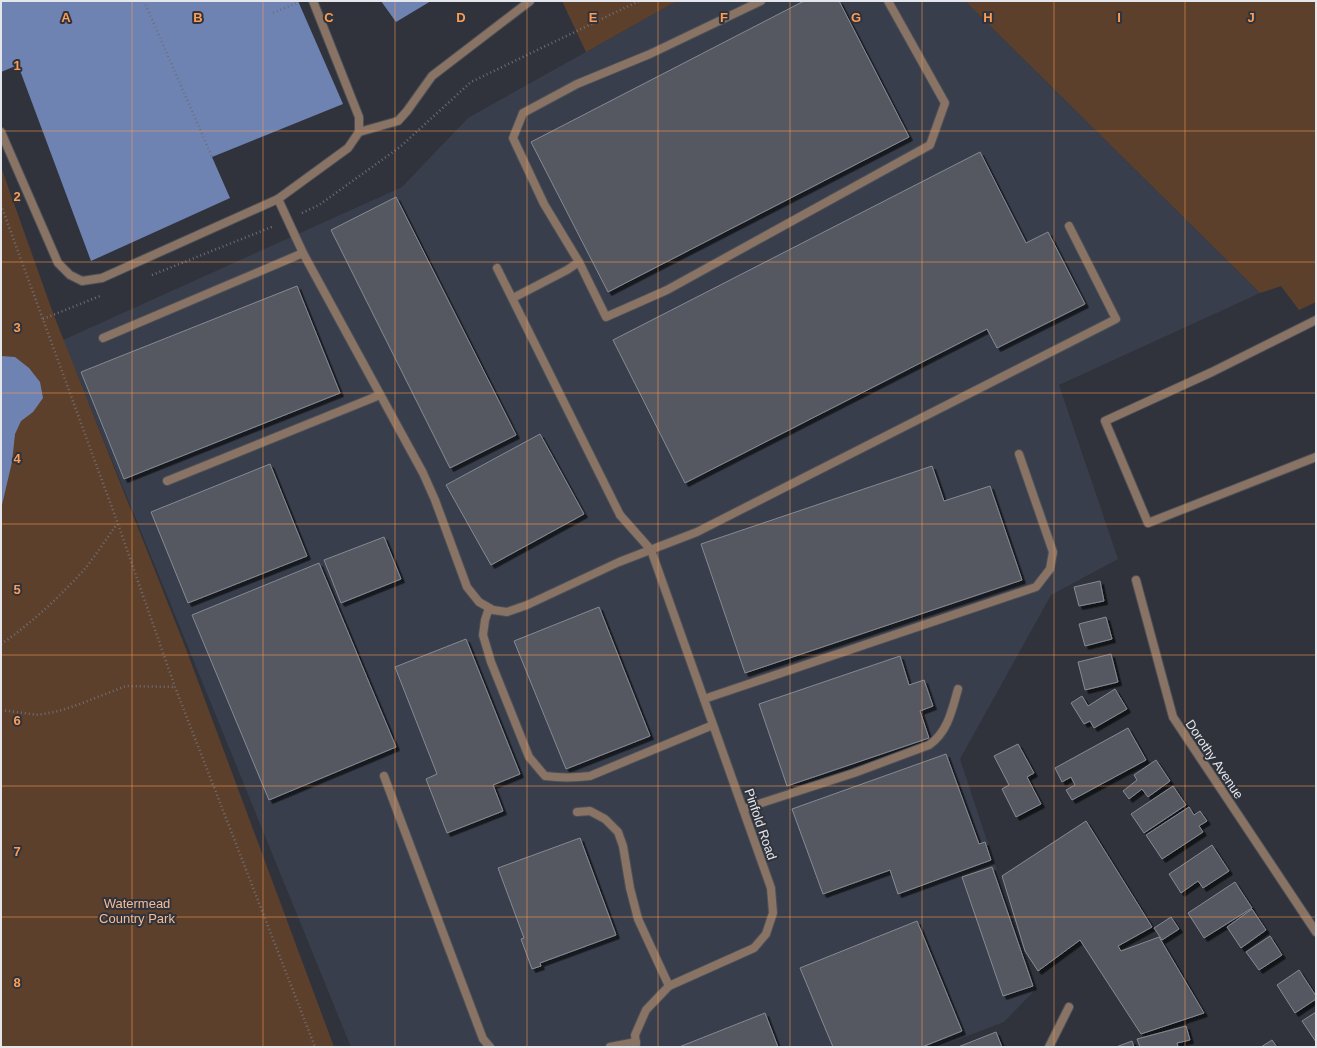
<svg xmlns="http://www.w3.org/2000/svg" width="1317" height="1048" viewBox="0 0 1317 1048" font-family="Helvetica,sans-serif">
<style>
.built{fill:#383e4b}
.green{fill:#5d402c}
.water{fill:#6f83b3}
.building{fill:#545861;stroke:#858a93;filter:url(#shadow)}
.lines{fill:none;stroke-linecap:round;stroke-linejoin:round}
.lane-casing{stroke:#4d5057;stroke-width:10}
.street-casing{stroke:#4d5057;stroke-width:10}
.path{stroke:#6d6f77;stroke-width:2.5;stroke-dasharray:1 3;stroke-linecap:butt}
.lane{stroke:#887364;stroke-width:8}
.street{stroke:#887364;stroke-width:8}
.grid{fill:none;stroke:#fd9d55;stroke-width:1;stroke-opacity:0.55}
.labels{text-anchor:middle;stroke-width:4;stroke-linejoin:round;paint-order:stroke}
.street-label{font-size:13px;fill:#e4e6ec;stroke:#30333b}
.park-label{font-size:13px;fill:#f6bc95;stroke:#30333b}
.grid-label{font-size:13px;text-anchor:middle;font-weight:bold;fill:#fd9d55;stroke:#30333b;stroke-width:4;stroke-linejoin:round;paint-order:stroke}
</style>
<defs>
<filter id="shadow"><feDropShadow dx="3.5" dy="3.5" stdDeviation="0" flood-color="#0009"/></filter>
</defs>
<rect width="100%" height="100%" fill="#30333b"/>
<path class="built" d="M677 1H965L1260 293 1059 385 1118 559 1051 595 960 759 1036 989 1004 1022 938 1047H351L63 340 402 187 468 118Z"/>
<g class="green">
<path d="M562 1H677L586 52Z"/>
<path d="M965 1H1316V302L1299 310 1281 286 1260 293Z"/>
<path d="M1 167 53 313 186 649 334 1047H1Z"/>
</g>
<g class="water">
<path d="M1 1H298L343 104 212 157 230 198 91 261 18 65 1 72Z"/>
<path d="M381 1H431L396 22Z"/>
<path d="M1 356 15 357 29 368 40 382 43 398 33 412 21 421 15 434 12 462 1 509Z"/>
</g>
<g class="building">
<path d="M804 1H839L909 137 608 292 531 142Z"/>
<path d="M980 152 1026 243 1048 232 1085 304 997 348 987 329 685 483 613 340Z"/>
<path d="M396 197 516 435 450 468 331 230Z"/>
<path d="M297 286 340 393 124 479 81 372Z"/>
<path d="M540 434 584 514 491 565 446 485Z"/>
<path d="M270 464 307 556 188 603 151 512Z"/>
<path d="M932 466 944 501 990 486 1022 580 745 673 701 544Z"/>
<path d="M384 537 401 579 341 603 324 560Z"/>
<path d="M319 563 396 747 269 800 192 615Z"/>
<path d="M1100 581 1104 601 1079 606 1074 587Z"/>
<path d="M599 607 650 736 566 769 514 641Z"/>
<path d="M1106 617 1112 639 1085 646 1079 624Z"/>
<path d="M466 639 520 774 493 785 503 811 447 833 426 779 437 774 395 667Z"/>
<path d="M1111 654 1118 682 1085 690 1078 662Z"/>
<path d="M900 656 909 685 924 680 933 706 920 711 929 738 787 786 759 704Z"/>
<path d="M1115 689 1127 709 1094 728 1090 721 1084 724 1071 703 1082 696 1088 706Z"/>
<path d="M1128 728 1146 760 1072 800 1066 790 1075 785 1071 777 1062 782 1055 768Z"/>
<path d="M1018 744 1034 773 1027 777 1041 804 1016 817 1002 789 1009 785 994 756Z"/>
<path d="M946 754 979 844 985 842 991 860 898 894 890 870 823 894 792 809Z"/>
<path d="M1156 760 1170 781 1148 797 1142 789 1129 799 1123 791 1137 780 1134 775Z"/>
<path d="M1173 786 1186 805 1144 833 1131 814Z"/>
<path d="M1189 807 1194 815 1200 811 1207 821 1199 826 1203 832 1162 859 1146 835Z"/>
<path d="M1086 821 1152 927 1118 946 1121 951 1159 937 1204 1013 1141 1034 1080 940 1038 971 1025 951 1002 876Z"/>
<path d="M580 838 616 935 540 963 541 966 532 969 521 939 524 938 498 868Z"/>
<path d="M1212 845 1229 871 1203 888 1198 881 1181 893 1169 874Z"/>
<path d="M992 867 1033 986 1003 996 962 877Z"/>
<path d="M1235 882 1252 908 1204 938 1188 913Z"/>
<path d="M1252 909 1266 930 1241 948 1227 927Z"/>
<path d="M1171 917 1179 929 1162 940 1154 928Z"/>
<path d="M917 921 962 1031 922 1047H833L800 968Z"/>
<path d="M1270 936 1282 955 1259 970 1246 952Z"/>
<path d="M1299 970 1316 996V999L1295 1013 1277 985Z"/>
<path d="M1316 1012V1042L1302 1021Z"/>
<path d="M765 1013 778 1047H679Z"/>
<path d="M1186 1026 1190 1040 1177 1043 1178 1047H1140L1137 1039Z"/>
<path d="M996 1032 1002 1047H958Z"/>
<path d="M1272 1040 1277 1047H1261Z"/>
<path d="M1132 1041 1134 1047H1116Z"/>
</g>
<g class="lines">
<defs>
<g id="lane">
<path d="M761 1 650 54 577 84 523 113 513 138 544 204 579 262 606 317 667 290 930 145 945 103 888 1"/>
<path d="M1 132 58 263 70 275 82 281 102 278 278 199"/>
<path d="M359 132 398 121 407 111 432 76 530 1"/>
<path d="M303 253 278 199 348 148 359 132V117L313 1"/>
<path d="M497 268 620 515"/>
<path d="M513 298 567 270 579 262"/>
<path d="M1316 320 1212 372 1105 421 1148 523 1316 457"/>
<path d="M103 338 303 253 423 473 435 500 467 587 479 602 493 610 507 612 527 605 619 562 697 532 1116 319 1069 226"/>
<path d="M167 481 380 395"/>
<path d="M489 608 485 620 483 635 491 662 529 757 545 776C560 778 574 778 590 776L713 725"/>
<path d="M704 699 1036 587 1050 569 1053 552 1019 454"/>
<path d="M384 776 483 1039 490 1047"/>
<path d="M743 809 854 773 929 745C948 732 952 710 958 689"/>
<path d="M577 812 590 811 605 819 618 832 623 846 630 888 638 919 669 986"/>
<path d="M610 1047 636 1042"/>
<path d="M1049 1047 1069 1007"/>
</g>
<g id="street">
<path d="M620 515 651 550 771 888 773 913 766 934 754 948 669 986 646 1010 635 1035 636 1047"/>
<path d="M1136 580 1173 717 1316 932"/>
</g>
</defs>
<use href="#lane" class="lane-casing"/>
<use href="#street" class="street-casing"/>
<g class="path">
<path d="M144 1 212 157"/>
<path d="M273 13 299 2"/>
<path d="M1 205 118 524 175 687 315 1047"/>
<path d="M302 213 319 205 400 147 471 82 639 1"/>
<path d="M152 275 274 226"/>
<path d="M43 319 100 296"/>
<path d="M1 644C31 624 58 598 83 571 95 557 106 539 117 524"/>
<path d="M1 710 38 715 59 711 80 704 126 686 175 687"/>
</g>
<use href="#lane" class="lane"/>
<use href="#street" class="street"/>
</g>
<path class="grid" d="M132 1V1047M263 1V1047M395 1V1047M527 1V1047M658 1V1047M790 1V1047M922 1V1047M1054 1V1047M1185 1V1047M1 131H1316M1 262H1316M1 393H1316M1 524H1316M1 655H1316M1 786H1316M1 917H1316"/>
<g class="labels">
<g class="street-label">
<text transform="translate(1215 759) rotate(56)" y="5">Dorothy Avenue</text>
<text transform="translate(761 824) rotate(71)" y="5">Pinfold Road</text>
</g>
<g class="park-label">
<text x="137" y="908">Watermead<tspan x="137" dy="15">Country Park</tspan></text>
</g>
</g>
<g class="grid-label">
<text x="66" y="22">A</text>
<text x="198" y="22">B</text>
<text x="329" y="22">C</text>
<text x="461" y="22">D</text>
<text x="593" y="22">E</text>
<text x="724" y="22">F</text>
<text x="856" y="22">G</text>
<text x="988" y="22">H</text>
<text x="1119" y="22">I</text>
<text x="1251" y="22">J</text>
<text x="17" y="70">1</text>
<text x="17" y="201">2</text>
<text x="17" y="332">3</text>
<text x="17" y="463">4</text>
<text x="17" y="594">5</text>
<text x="17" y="725">6</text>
<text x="17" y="856">7</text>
<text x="17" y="987">8</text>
</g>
<rect width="1317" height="1048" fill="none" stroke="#e4e6ec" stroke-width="4"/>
</svg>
